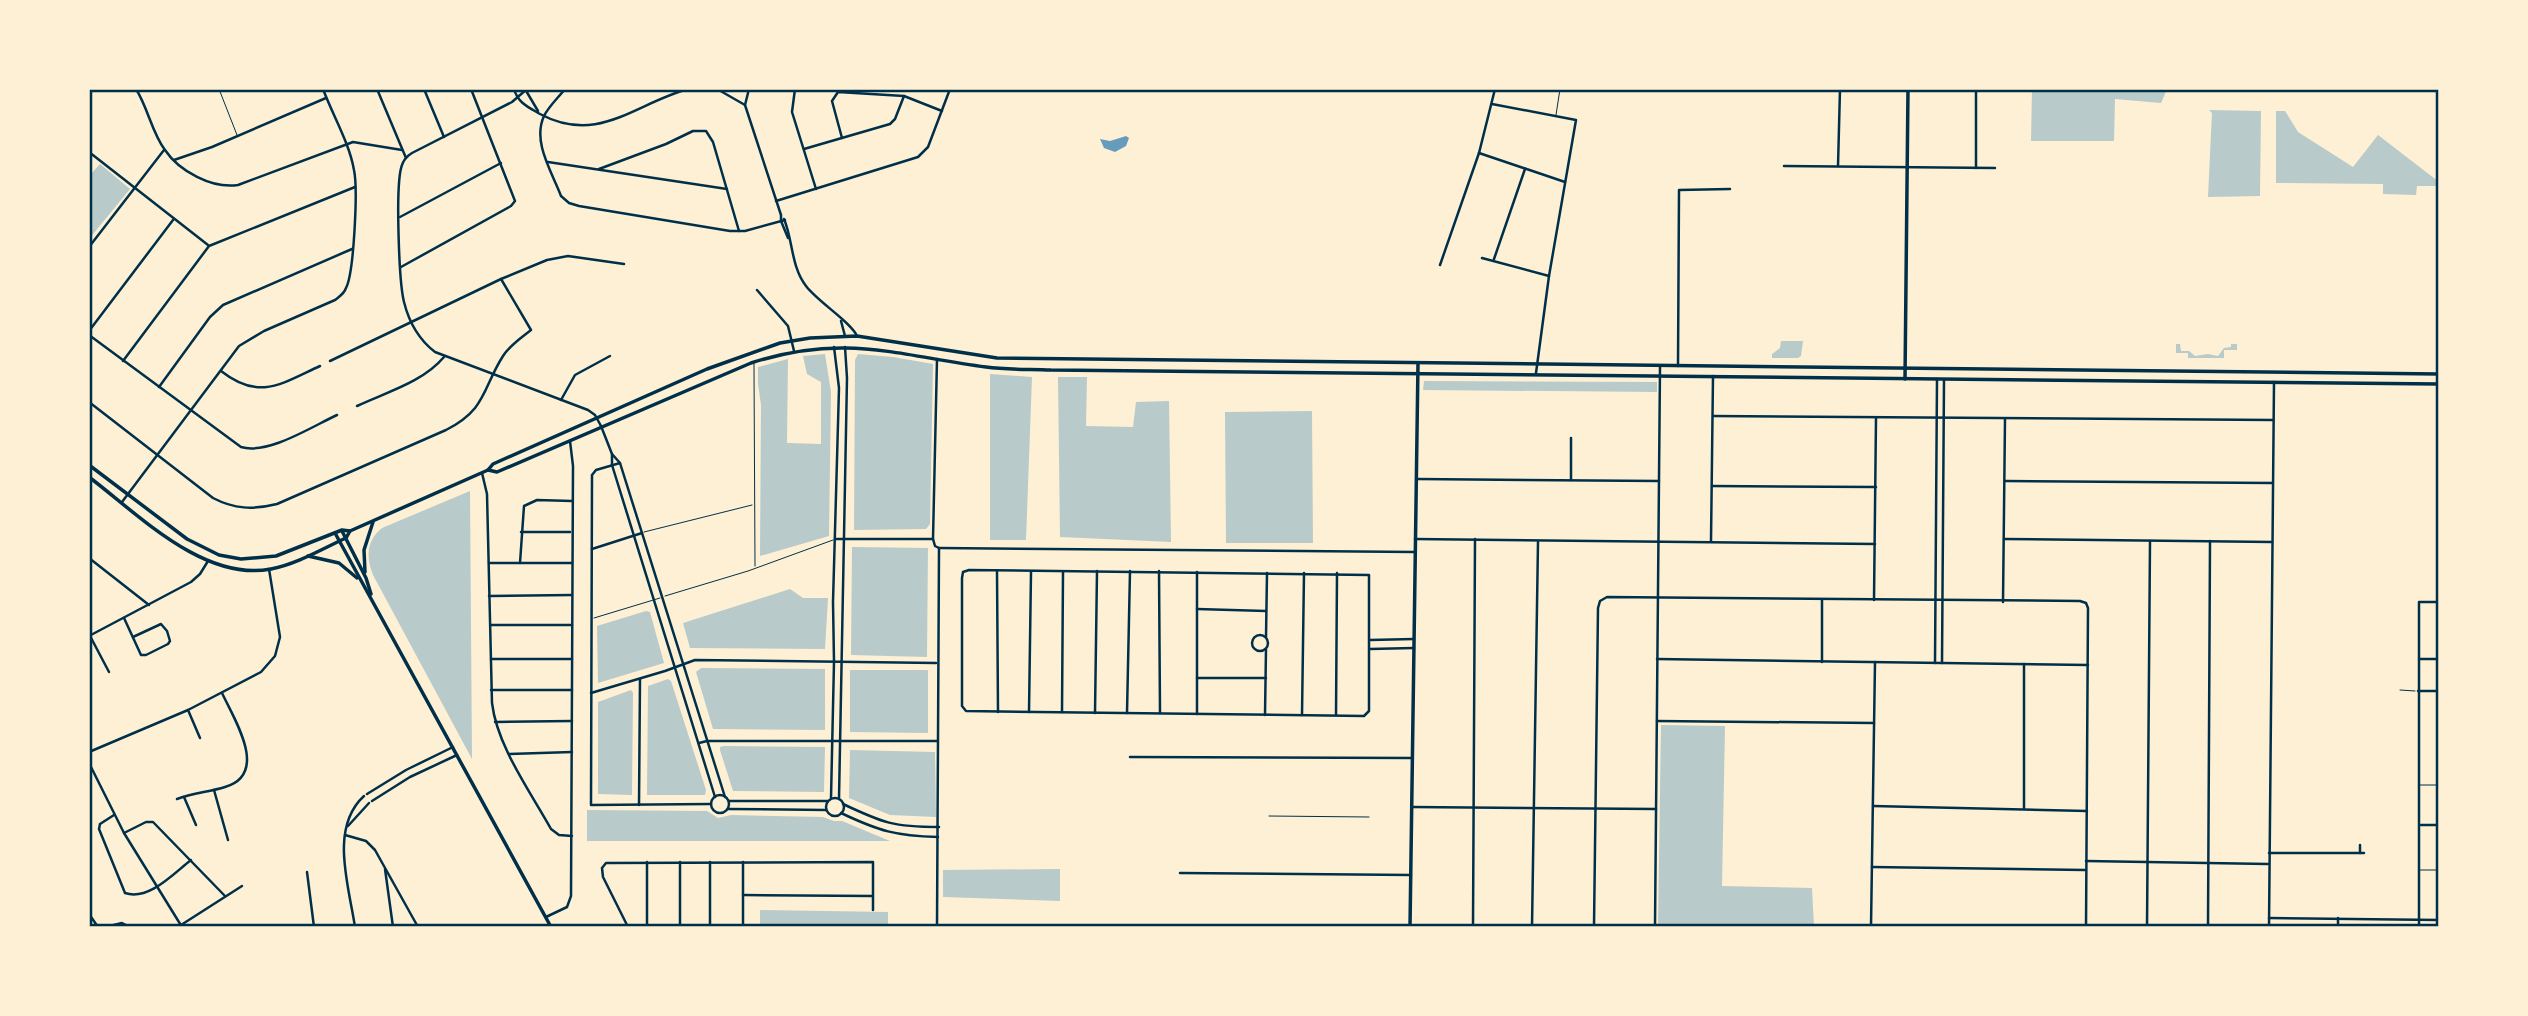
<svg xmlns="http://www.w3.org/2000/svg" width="2528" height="1016" viewBox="0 0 2528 1016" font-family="'PT Sans Narrow',sans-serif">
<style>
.green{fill:#b9caca}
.water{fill:#669bbc}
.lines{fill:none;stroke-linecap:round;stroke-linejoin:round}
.service{stroke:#003049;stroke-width:1}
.minor{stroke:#003049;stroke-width:2.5}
.tertiary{stroke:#003049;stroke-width:2.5}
.secondary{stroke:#003049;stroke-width:3.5}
.primary{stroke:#003049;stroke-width:3.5}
.neatline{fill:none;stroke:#003049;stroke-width:2.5}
</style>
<rect width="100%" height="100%" fill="#fdf0d5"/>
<g class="green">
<path d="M2032 89H2167L2161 103 2115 99 2114 141H2031Z"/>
<path d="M2209 110 2261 111 2260 196 2208 197 2212 113Z"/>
<path d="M2276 111H2285L2298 132 2353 167 2378 135 2439 182V186H2417L2416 195 2383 194V184L2276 183Z"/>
<path d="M100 164 130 189 89 239V176Z"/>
<path d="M1781 341H1803L1801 356 1798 358H1772V354L1780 348Z"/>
<path d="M2176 344H2180L2181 351H2189L2195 356 2208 354 2218 356 2224 348 2231 347V344H2237V350H2224V358H2188V353H2176Z"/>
<path d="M825 354 831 392 829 536 760 556 761 405 758 384V367L788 359 787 443 821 444V382L807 374 803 356Z"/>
<path d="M858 354 893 357 933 364 930 524 926 529 854 530 855 360Z"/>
<path d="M990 374 1032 377 1026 540H990Z"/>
<path d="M1058 377H1087L1086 426 1133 427 1136 402 1169 401 1171 542 1060 537Z"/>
<path d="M1424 381 1657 382V392L1423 390Z"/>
<path d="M1312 411 1313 543H1226L1225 412Z"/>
<path d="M470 491 472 759 373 575C366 557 366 541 382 528Z"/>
<path d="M852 547 928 548 927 657 851 655Z"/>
<path d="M790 589 803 598H828L825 649 690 648 683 623Z"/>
<path d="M646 611 650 612 664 663 598 683 597 626Z"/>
<path d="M701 668 825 669V730L713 729 696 672Z"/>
<path d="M850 670H928V733L850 732Z"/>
<path d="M668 679 671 681 706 790 705 795H647L648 686Z"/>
<path d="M631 690 633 693 632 795 598 794V702Z"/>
<path d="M1661 725 1725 726 1722 886 1812 888 1814 927H1658Z"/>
<path d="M724 746 825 747 824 792 733 791 720 750V747Z"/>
<path d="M850 750 935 752 936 817 890 815 849 798Z"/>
<path d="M587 810 707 811 718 818 731 815 823 817 834 821H842L890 841H587Z"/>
<path d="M1060 869V901L943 897V870Z"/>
<path d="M760 910 888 912V927H760Z"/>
</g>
<path class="water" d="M1126 136 1129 138 1126 146 1115 152 1104 148 1100 139 1110 141Z"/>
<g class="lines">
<g class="service">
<path d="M219 89 237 135"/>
<path d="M1556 115 1560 89"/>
<path d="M754 364 755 566"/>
<path d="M644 532 752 505"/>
<path d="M665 596 748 571 833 540"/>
<path d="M594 618 660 598"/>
<path d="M2400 690 2415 691"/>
<path d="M2420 785H2439"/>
<path d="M1269 816 1369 817"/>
<path d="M2420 870H2439"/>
</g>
<g class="minor">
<path d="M136 89C148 108 152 133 165 150 179 171 212 189 238 185L353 142 402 150"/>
<path d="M377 89 406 158"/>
<path d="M424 89 444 137"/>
<path d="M514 89C518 103 528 107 540 114 598 145 634 104 688 89"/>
<path d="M525 89 538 111"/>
<path d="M565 89C558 98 549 106 544 116 532 142 552 172 561 196L569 203 579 206 730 231H745L785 220"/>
<path d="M717 89 745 105"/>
<path d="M749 89 745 105 781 215V221L788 238"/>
<path d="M795 89 792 112 816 189"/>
<path d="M1336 89H1361"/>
<path d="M89 90 90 89"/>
<path d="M1492 104 1576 120 1549 276 1536 373"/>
<path d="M842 138 832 101 838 92 904 96 942 111"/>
<path d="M804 149 890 124 895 119 904 96"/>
<path d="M89 152 208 245"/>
<path d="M1479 153 1565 182"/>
<path d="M174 160 212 147 326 98"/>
<path d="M548 162 727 189"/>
<path d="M1784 166 1995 168"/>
<path d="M1838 166 1840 89"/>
<path d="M1976 168V89"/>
<path d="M599 169 666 144 693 131H706L713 142 739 231"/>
<path d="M776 201 918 157 928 147 950 89"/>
<path d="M400 217 501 163"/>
<path d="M784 219C793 240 791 267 806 286 818 302 851 322 857 336"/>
<path d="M89 247 164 150"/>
<path d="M1482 258 1549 276"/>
<path d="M1494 259 1525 169"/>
<path d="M1440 265 1479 153 1495 89"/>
<path d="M401 267 511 206 515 201 471 89"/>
<path d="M757 290 788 326 794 351"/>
<path d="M841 321 845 336"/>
<path d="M89 331 173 220"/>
<path d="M89 335 241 447C268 455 311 427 337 415"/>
<path d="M937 359 933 539 935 546 939 548 937 927"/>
<path d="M123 361 209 246 355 187"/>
<path d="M330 361 501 279 547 260 568 256 624 264"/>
<path d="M1678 366 1679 190 1730 189"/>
<path d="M221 371C259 401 281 384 320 366"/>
<path d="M159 387 210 317 223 305 352 249"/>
<path d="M561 400 575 375 610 356"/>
<path d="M89 402 213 498C234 509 253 510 277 504L446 430C487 409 482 389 503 356 510 345 521 338 531 330L501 279"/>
<path d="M357 406C387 392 423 382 444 357"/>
<path d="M1713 416 2273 420"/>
<path d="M601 426 612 454V465L715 797"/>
<path d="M1571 438V480"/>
<path d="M612 454 620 463 725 797"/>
<path d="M620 463 596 470 592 475 591 805 711 804"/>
<path d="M482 473 487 494 492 703C497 746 530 791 551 829L559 835 572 836"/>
<path d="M1417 479 1659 481"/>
<path d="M2005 481 2272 483"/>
<path d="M1712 486 1876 487"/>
<path d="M122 502 239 346 264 331 335 300C340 296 344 294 346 288 354 273 358 189 354 170 349 142 333 116 323 89"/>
<path d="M521 532H570"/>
<path d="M835 539H933"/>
<path d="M1415 539 1875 544"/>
<path d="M2004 539 2272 542"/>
<path d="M1711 541 1713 376"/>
<path d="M939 548 1415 552"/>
<path d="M592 549 642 533"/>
<path d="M89 558 149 605"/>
<path d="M489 563H572"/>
<path d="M520 563 524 506 537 500 572 501"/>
<path d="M969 570 1369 575V711L1364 716 966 711 962 706V578L963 572Z"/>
<path d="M997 571 998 712"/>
<path d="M1159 571 1160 713"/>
<path d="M489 596 572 595"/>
<path d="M1822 600V662"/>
<path d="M1874 600 1876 418"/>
<path d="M2003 602 2005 419"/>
<path d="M1197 609 1266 611"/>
<path d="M124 618 141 655H146L168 644 170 641 167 631 161 624 133 637"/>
<path d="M491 625H572"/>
<path d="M89 634 109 672"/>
<circle cx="1260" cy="643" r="8"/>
<path d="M1266 637 1267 573"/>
<path d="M1370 640 1414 639"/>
<path d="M1370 649 1414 648"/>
<path d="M491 659H572"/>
<path d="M1657 659 2088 665"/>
<path d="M2419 659H2439"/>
<path d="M1935 663 1937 379"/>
<path d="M1942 663 1944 380"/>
<path d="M2024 664V808"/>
<path d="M1197 678H1266"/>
<path d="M491 690H572"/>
<path d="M2418 691H2439"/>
<path d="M591 693 665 671 695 660 936 663"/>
<path d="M188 710 200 738"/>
<path d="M1029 712 1031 572"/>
<path d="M1062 712 1063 572"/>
<path d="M1095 713 1097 571"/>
<path d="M1127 713 1130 571"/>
<path d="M1197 714V572"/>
<path d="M1265 715 1266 649"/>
<path d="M1302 715 1304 573"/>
<path d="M1336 715 1337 573"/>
<path d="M1657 721 1874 723"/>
<path d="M495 722 572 721"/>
<path d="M699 743 707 741H937"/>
<path d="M89 752 188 710 261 672 275 656 280 637 269 569"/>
<path d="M509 754 572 752"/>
<path d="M1130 757 1412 758"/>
<path d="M89 763 124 833 182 927"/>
<path d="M214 790 228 840"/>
<path d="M367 794 406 770 453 747"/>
<circle cx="720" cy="804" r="9"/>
<path d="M184 797 196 825"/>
<circle cx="835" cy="807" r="9"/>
<path d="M831 798 834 662 833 602 839 388 834 347"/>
<path d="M177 799C193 793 209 792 225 787 270 774 234 719 222 693"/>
<path d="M839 799 847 378 845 347"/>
<path d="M372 801 410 777 457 755"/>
<path d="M729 801H827"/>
<path d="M843 804C883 823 894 827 939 827"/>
<path d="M639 805 640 679"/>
<path d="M1873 806 2087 811"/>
<path d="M1412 807 1656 809"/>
<path d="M728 809 826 810"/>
<path d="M841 813C879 831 896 836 938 837"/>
<path d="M114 815 100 824 99 829 125 893C149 901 174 873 191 860"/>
<path d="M2421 825H2439"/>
<path d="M348 826 369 803"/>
<path d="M124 833 146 822H153L225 896"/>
<path d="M345 835 366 841 375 850 418 927"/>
<path d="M2269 853H2364"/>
<path d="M2360 853V845"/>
<path d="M2086 861 2268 864"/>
<path d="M743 862V927"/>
<path d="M1872 867 2085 870"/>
<path d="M385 869 393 927"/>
<path d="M307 872 314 927"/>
<path d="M1180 873 1411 875"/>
<path d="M743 895 873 896"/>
<path d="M89 914 98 927"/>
<path d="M546 917 567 907 571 896 573 466 570 441"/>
<path d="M2269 918 2439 920"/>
<path d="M181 925 242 886"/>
<path d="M1871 926 1928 927"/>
<path d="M105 927 122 923 130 927"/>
<path d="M355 927C349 886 329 828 364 796"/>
<path d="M628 927 603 877 602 868 606 863 873 862V910"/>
<path d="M647 927V862"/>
<path d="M680 927V862"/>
<path d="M710 927V862"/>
<path d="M1473 927 1475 539"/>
<path d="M1532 927 1538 542"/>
<path d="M1594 927 1598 608 1600 601 1607 597 2080 601 2086 603 2088 608 2086 927"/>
<path d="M1655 927 1660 367"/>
<path d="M1871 927 1875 662"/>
<path d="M2147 927 2150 541"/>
<path d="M2208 927 2210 541"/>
<path d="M2338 927V918"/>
<path d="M2419 927V602H2439"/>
</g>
<g class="tertiary">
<path d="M527 89 512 102 412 153C407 156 404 159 402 165 395 183 399 282 404 302 409 322 418 339 435 352L588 410 595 415 601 426"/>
<path d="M89 636 191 582 200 574 208 561"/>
<path d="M2269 927 2274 382"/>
</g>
<path class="secondary" d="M1410 927 1418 363"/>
<g class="primary">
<path d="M1905 379 1908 89"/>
<path d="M89 465 187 539 219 555 241 559 276 556 342 530 350 531"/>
<path d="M488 470 497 472 751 363C843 333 896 355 986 367 1007 370 1030 369 1051 370L2439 384"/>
<path d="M89 477C139 515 204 582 271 569 297 564 322 549 346 538L350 531 488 470 493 464 707 369 780 343 810 338 857 336 997 358 2439 374"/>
<path d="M342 531 366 578 371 594"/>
<path d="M335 533 551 927"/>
<path d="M308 556 339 563 357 578"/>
<path d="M365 572 364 550 373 522"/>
</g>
</g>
<rect width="2528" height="1016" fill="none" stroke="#fdf0d5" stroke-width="182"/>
<rect x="91" y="91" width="2346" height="834" class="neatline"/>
</svg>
